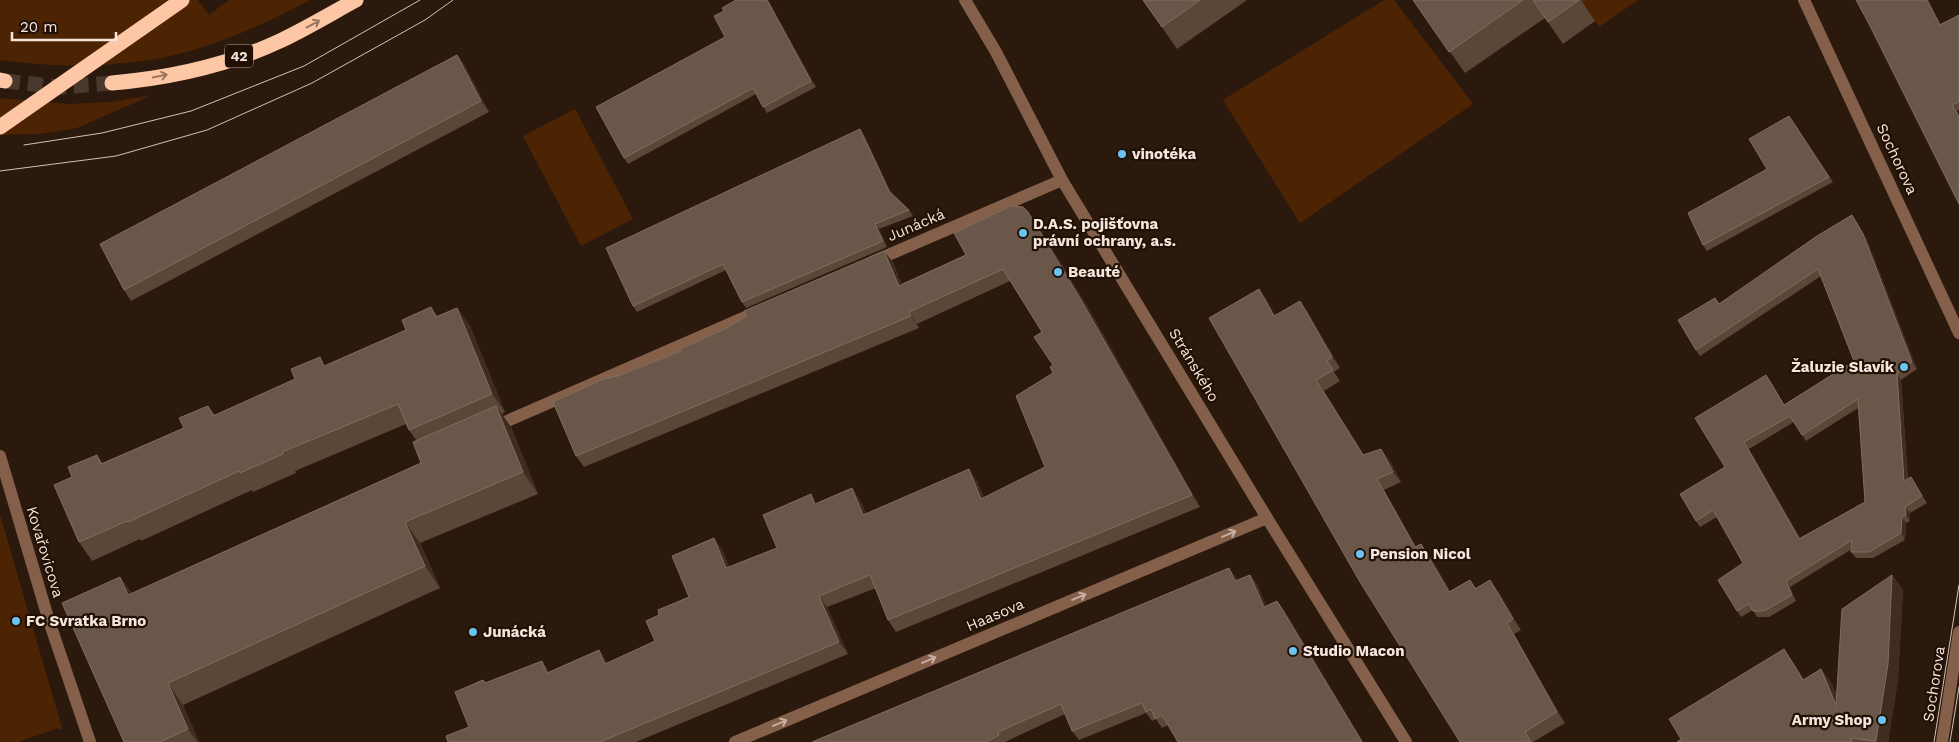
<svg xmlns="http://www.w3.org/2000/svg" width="1959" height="742" viewBox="0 0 1959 742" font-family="'Work Sans',sans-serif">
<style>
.green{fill:#4d2403}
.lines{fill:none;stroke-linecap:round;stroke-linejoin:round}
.highway-tunnel{stroke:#4a382c;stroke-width:15;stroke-dasharray:15 8;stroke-linecap:butt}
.street{stroke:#84604a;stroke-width:12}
.highway{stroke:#fdc7a6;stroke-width:15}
.tram{stroke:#d1c2b9;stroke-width:1}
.wall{fill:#5b4638;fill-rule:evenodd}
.shaded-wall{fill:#412d20}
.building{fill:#6b574a;stroke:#806e61;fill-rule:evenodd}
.oneway{stroke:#9a755e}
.oneway2{stroke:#c7b0a3}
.poi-dot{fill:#6ac3f1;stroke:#221005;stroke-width:2}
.labels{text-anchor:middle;stroke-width:4.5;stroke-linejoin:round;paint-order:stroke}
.shield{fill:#221005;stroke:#b5a69d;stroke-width:1}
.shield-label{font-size:14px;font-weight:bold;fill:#f4e6de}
.poi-label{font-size:15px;font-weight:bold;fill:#f4e6de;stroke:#221005;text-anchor:start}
.street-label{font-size:15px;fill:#f4e6de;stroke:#221005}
</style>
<rect width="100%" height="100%" fill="#2c190d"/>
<g class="green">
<path d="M0 0H198L209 15 229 0H310C274 19 236 37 197 49 136 68 63 69 0 60Z"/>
<path d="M1384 0H1394L1473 104 1300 223 1223 100Z"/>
<path d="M1581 0H1638L1599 27Z"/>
<path d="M152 95 77 128 39 134 0 135V98L68 104 112 102Z"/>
<path d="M575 109 633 219 581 246 523 136Z"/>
<path d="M0 515 62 728 59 730 58 728 18 742H0Z"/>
</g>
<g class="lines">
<path class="highway-tunnel" d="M5 81 60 87 112 83"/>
<g class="street">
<path d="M965 0 996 52 1062 180 1267 518 1406 742"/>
<path d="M1804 0 1959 333"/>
<path d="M872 262 1062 180"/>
<path d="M491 428 759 311"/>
<path d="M0 456 49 621 90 742"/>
<path d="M735 742 1267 518"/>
<path d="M1942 742 1959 632"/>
</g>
<g class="highway">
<path d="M0 80 5 81"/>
<path d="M112 83C170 78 229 65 282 40 307 28 332 13 356 0"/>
<path d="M0 127 182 0"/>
</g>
<g class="tram">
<path d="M24 145 102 133 191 111 304 66 420 0"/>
<path d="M0 171 116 156 207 130 312 83 425 20 453 0"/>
<path d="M1934 742 1959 585"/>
<path d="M1950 742 1959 687"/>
</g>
</g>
<g class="wall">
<path d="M736 0H768L816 87 767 113 756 94 628 164 624 158 725 37 724 11Z"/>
<path d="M1143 0H1247L1177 49Z"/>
<path d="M1413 0H1581L1595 21 1563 44 1545 18 1465 73Z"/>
<path d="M1856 0H1928L1940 24 1959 15V110L1957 111 1959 115V204L1869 24Z"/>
<path d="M457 55 465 66 489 112 131 301 124 290Z"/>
<path d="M1789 116 1833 182 1707 251 1703 245 1767 169Z"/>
<path d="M860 129 864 135 891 193 909 210 913 216 879 229 887 247 746 308 742 302 726 270 637 312 633 306Z"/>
<path d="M1856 221 1867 240 1917 369 1901 380 1908 479 1911 477 1927 503 1910 513V521L1906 523 1905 540 1873 558H1856L1851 552 1852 549 1790 587 1796 601 1769 617H1757L1753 610 1741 617 1737 611 1743 563 1717 517 1700 527 1696 521 1771 382 1784 405 1854 361 1821 276 1700 356 1696 350 1719 304ZM1858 408 1865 502 1800 538 1749 449 1794 422 1806 441Z"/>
<path d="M1036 223 1090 311 1200 507 896 632 888 620 876 588 827 607 848 654 636 742H448L469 727 483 680 486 683 550 672 608 663 655 641 659 615 689 597 722 549 729 567 777 548 817 503 860 500 866 514 977 481 984 498 1045 467 1053 373V365L1042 332 1010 281 917 324 919 328 584 467 576 456 618 376 681 351 893 262 901 284Z"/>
<path d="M1267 300 1275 316 1307 311 1340 368 1334 372 1340 381 1324 391 1364 455 1389 459 1401 482 1384 490 1416 547 1429 554 1450 591 1470 580 1476 588 1498 591 1521 630 1514 634 1565 723 1533 742H1460Z"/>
<path d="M431 307 437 316 457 308 470 326 505 412 502 414 511 427 538 494 420 543 440 588 183 705 199 742H124L120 577 132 594 421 463 416 440 409 430 406 424 295 471 296 473 253 492 252 490 141 541 140 539 92 561 79 542 72 477 97 455 103 464 184 428 208 406 215 415 406 330Z"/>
<path d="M1250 575 1257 584 1266 606 1277 601 1284 610 1363 742H1178L1168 725 1162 728 1156 719 1152 721 1146 713 1079 740 1072 731 1065 714 1005 742H812L1236 577 1237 580Z"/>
<path d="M1892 575 1903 590 1898 679 1888 742H1677L1794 663 1804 680 1821 669 1832 684 1837 696Z"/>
</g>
<g class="shaded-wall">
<path d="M767 0H768L816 87 811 81Z"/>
<path d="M1927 0H1928L1944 31 1940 25Z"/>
<path d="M457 55 465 66 489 112 481 101Z"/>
<path d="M860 129 864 135 893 197 889 191Z"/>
<path d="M1028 212 1036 223 1090 311 1200 507 1192 495Z"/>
<path d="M1852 215 1867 240 1917 369 1912 362Z"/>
<path d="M875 224 879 229 887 247 883 241Z"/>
<path d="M884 251 893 262 907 297 899 286Z"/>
<path d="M1259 289 1267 300 1281 327 1274 316Z"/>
<path d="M1300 301 1307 311 1340 368 1332 357Z"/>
<path d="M457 308 470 326 505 412 492 394Z"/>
<path d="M909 312 917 324 919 328 911 316Z"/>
<path d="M1897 374 1901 380 1908 487 1904 481Z"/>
<path d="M1316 380 1324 391 1371 466 1363 455Z"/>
<path d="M496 406 511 427 538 494 523 472Z"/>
<path d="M1744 442 1749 449 1803 545 1799 539Z"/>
<path d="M1381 449 1389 459 1401 482 1393 472Z"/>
<path d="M969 469 977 481 989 511 981 499Z"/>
<path d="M1377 479 1384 490 1423 558 1415 547Z"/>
<path d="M852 488 860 500 871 527 863 515Z"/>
<path d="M1905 507 1910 513V521L1906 515Z"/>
<path d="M1902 517 1906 523 1905 540 1901 533Z"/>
<path d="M405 522 420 543 440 588 425 566Z"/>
<path d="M714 538 722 549 734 580 726 568Z"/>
<path d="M1421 544 1429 554 1456 602 1449 592Z"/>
<path d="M1229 568 1236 577 1242 591 1235 581Z"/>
<path d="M1250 575 1257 584 1271 616 1264 607Z"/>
<path d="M1892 575 1903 590 1898 679 1888 742H1877L1876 741Z"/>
<path d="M120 577 135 599 128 595Z"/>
<path d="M1490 580 1498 591 1521 630 1513 619Z"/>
<path d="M1786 581 1790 587 1796 601 1792 595Z"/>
<path d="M819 596 827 607 848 654 839 642Z"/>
<path d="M1277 601 1284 610 1363 742H1362Z"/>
<path d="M1507 623 1514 634 1565 723 1557 712Z"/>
<path d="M1784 649 1794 663 1813 695 1803 680Z"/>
<path d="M599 650 607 662 614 676 605 664Z"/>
<path d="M542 661 550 673H547Z"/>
<path d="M1821 669 1832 684 1847 720 1836 705Z"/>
<path d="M168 683 183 705 199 742H197L188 729Z"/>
</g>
<g class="building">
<path d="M736 0H767L811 81 763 107 753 88 624 158 596 107 725 37 714 16 724 11 722 8Z"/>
<path d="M1143 0H1200L1162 27Z"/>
<path d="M1413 0H1523L1449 52Z"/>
<path d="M1533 0H1579L1548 22Z"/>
<path d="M1856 0H1927L1940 25 1959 15V102L1952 105 1959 117V204L1869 24Z"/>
<path d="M457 55 481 101 124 290 100 244Z"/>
<path d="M1789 116 1829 177 1703 245 1688 213 1767 169 1749 139Z"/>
<path d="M860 129 889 191 909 210 875 224 883 241 742 302 723 264 633 306 606 248Z"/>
<path d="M1011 206 1023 207 1028 212 1081 300 1192 495 888 620 870 575 819 596 839 642 600 742H448L446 736 469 727 455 692 483 680 485 683 542 661 547 673 599 650 605 664 655 641 646 621 659 615 658 610 689 597 672 556 714 538 726 568 777 548 763 515 811 494 815 504 852 488 863 515 969 469 981 499 1045 467 1016 396 1053 373 1050 367 1053 365 1034 337 1042 332 1003 269 909 312 911 316 576 456 553 402 601 380 618 376 681 351 680 349 725 329 747 316 744 311 884 251 899 286 966 255 954 233Z"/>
<path d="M1852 215 1863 234 1912 362 1897 374 1904 481 1911 477 1922 496 1905 507 1906 515 1902 517 1901 533 1869 552H1851L1852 540 1786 581 1792 595 1764 611H1753L1749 604 1737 611 1718 580 1743 563 1713 510 1696 521 1680 494 1725 467 1695 418 1766 375 1784 405 1854 361 1818 269 1696 350 1678 320 1715 298 1719 304 1817 236ZM1858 399 1865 502 1799 539 1744 442 1790 416 1802 435Z"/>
<path d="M1259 289 1274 316 1300 301 1332 357 1327 361 1333 370 1316 380 1363 455 1381 449 1393 472 1377 479 1415 547 1421 544 1449 592 1470 580 1475 589 1490 580 1513 619 1507 623 1557 712 1525 732 1531 742H1460L1360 582 1209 318Z"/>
<path d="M431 307 436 317 457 308 492 394 409 430 398 404 282 452 283 454 240 473 239 471 128 522 127 521 79 542 54 485 72 477 68 467 97 455 101 464 184 428 179 418 208 406 213 416 295 379 291 369 320 357 324 366 406 330 402 320Z"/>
<path d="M496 406 523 472 405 522 425 566 168 683 188 729 160 742H124L62 603 120 577 128 595 421 463 413 442Z"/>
<path d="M1229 568 1235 581 1250 575 1264 607 1277 601 1362 742H1178L1162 715 1155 719 1151 709 1146 712 1142 703 1072 731 1061 704 998 732 999 735 986 742H812Z"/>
<path d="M1892 575 1888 664 1876 741 1851 738 1852 742H1677L1681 739 1669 719 1784 649 1803 680 1821 669 1836 705 1842 609Z"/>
</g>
<defs><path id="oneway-shaft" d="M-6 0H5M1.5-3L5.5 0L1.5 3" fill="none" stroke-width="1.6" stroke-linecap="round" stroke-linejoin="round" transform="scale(1.25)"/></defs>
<g class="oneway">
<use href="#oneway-shaft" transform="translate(313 24) rotate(-28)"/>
<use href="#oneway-shaft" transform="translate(160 76) rotate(-11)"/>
</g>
<g class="oneway2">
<use href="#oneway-shaft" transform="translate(1229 534) rotate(-23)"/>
<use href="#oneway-shaft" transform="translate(1079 597) rotate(-23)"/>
<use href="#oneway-shaft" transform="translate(929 660) rotate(-23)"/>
<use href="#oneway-shaft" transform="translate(780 723) rotate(-23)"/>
</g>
<g class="poi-dot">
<circle cx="1122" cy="154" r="5"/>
<circle cx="1023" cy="233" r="5"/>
<circle cx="1058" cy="272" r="5"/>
<circle cx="1904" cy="367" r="5"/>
<circle cx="1360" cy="554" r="5"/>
<circle cx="16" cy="621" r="5"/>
<circle cx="473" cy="632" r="5"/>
<circle cx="1293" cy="651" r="5"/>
<circle cx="1882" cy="720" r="5"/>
</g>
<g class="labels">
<rect class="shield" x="225" y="44.5" width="28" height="23" rx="4"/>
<g class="shield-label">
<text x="239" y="61">42</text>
</g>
<g class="poi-label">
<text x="1132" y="159">vinotéka</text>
<text x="1033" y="229">D.A.S. pojišťovna<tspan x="1033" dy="17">právní ochrany, a.s.</tspan></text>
<text x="1068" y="277">Beauté</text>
<text x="1894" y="372" text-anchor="end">Žaluzie Slavík</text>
<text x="1370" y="559">Pension Nicol</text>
<text x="26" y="626">FC Svratka Brno</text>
<text x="483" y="637">Junácká</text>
<text x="1303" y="656">Studio Macon</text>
<text x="1872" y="725" text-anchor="end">Army Shop</text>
</g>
<g class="street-label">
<text transform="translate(1897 159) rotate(65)" y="5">Sochorova</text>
<text transform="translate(916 225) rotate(-23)" y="5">Junácká</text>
<text transform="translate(1194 365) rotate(59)" y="5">Stránského</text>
<text transform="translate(45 552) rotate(73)" y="5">Kovařovicova</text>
<text transform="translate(995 615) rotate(-23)" y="5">Haasova</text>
<text transform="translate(1934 684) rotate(-81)" y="5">Sochorova</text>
</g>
</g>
<path d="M12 32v8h104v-8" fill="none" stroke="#f4e6de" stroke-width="2.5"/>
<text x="20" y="32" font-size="15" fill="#f4e6de" stroke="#221005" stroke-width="4" paint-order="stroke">20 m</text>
</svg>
